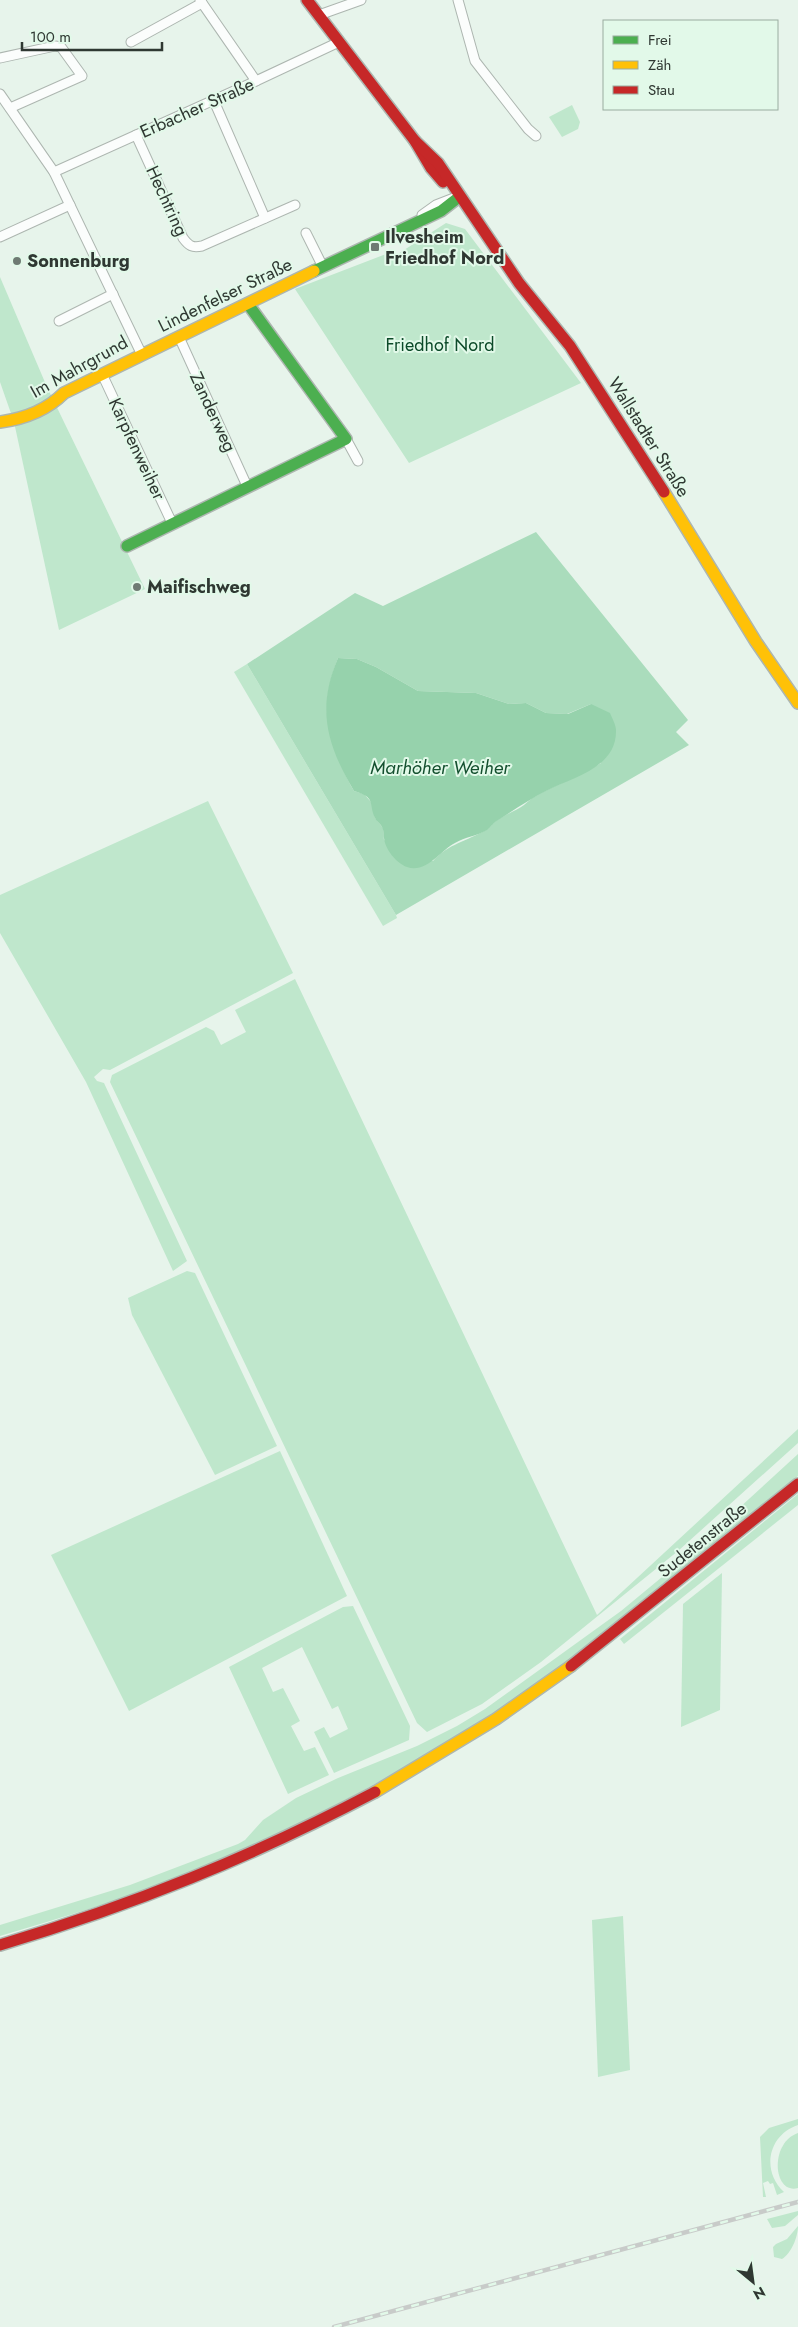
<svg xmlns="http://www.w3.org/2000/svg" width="798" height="2327" viewBox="0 0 798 2327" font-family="Jost,sans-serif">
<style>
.green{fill:#bfe7cc}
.forest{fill:#aadcbc;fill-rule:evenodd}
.water{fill:#96d2ac}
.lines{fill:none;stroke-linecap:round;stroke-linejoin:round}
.street-casing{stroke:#adb6b0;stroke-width:11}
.fast-casing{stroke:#adb6b0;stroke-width:14}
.slow-casing{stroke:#adb6b0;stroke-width:14}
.jam-casing{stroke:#adb6b0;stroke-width:14}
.street{stroke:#fbfdfc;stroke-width:9}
.fast{stroke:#4caf50;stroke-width:11}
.slow{stroke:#ffc107;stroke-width:11}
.jam{stroke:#c62828;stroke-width:11}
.rail-casing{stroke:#c8cbc9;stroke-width:4.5}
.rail{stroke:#e2f9e9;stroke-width:2.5;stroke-dasharray:8;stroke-linecap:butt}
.poi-dot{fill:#6f7a73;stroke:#e2f9e9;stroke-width:2}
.labels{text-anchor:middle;stroke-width:4;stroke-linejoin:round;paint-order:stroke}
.street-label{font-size:18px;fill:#2f3832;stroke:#e2f9e9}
.poi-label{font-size:18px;font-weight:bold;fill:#2f3832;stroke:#e2f9e9;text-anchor:start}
.park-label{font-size:18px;fill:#0c4a29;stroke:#e2f9e9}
.water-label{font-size:19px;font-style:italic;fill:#14502f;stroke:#e2f9e9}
</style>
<rect width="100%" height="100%" fill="#e7f4eb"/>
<g class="green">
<path d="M572 105 580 122 578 129 562 137 549 117Z"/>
<path d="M446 223 465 229 581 383 409 463 295 289 386 254 390 259Z"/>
<path d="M0 277 47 387 145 589 59 630 14 422 0 382Z"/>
<path d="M247 664 396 915 397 918 383 926 234 672Z"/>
<path d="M208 801 293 973 110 1070 103 1069 94 1077 97 1081 104 1083 187 1261 173 1271 86 1082 0 933V895Z"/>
<path d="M295 979 597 1615 798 1429V1443L678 1551 541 1662 482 1704 427 1732 417 1723 110 1082 112 1075 206 1027 214 1031 221 1045 246 1032 235 1010Z"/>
<path d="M187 1271 195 1273 277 1446 215 1475 132 1315 128 1298Z"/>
<path d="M280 1451 347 1596 129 1711 51 1555Z"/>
<path d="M798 1454V1476C722 1538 649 1604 570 1662 490 1720 405 1770 318 1814 271 1838 223 1862 173 1880 117 1901 58 1919 0 1936V1925L130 1885 238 1844 245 1840 263 1820 296 1798 338 1778 417 1746 457 1726 485 1709 621 1611 679 1563Z"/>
<path d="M798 1494V1505L624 1644 620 1639Z"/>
<path d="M722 1573 720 1710 681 1727 683 1604Z"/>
<path d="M353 1606 410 1726 409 1740 334 1773 314 1732 324 1727 330 1738 348 1729 338 1706 332 1709 302 1647 262 1668 273 1692 283 1688 300 1721 291 1726 304 1751 315 1747 329 1775 288 1794 229 1667 343 1607Z"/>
<path d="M623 1916 630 2070 598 2077 592 1920Z"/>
<path d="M798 2119V2125C768 2135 761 2171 784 2192L777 2195 773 2183 770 2184 768 2181 763 2183 766 2197H763L760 2137 769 2128Z"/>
<path d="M798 2133V2188C773 2195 769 2143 798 2133Z"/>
<path d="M798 2211V2215L785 2226 772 2228 767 2219Z"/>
<path d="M798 2226C798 2237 791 2254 782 2259L774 2257 773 2247 776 2244 787 2239Z"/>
</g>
<path class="forest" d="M536 532 688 720 676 732 689 745 396 915 247 664 355 593 383 606ZM338 658 357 659 376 667 418 691 476 693 509 704 526 703 546 713 567 714 591 704 601 763C580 776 557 784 536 796 531 798 528 802 524 805 516 811 506 814 497 820 493 823 490 828 486 830 467 841 448 844 433 861L384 840 383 828 375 818 373 804 364 794 354 791C344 775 327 733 327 714 326 695 331 676 338 658Z"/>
<path class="water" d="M338 658 357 659 376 667 418 691 476 693 509 704 526 703 546 713 568 714 591 704 610 713C612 718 616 725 616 730 617 768 573 777 546 791 530 799 514 810 498 820 494 822 491 827 487 830 477 836 465 837 455 843 441 850 426 874 407 867 396 863 385 849 384 838 383 835 384 830 382 827 381 824 377 822 375 818 368 803 377 798 354 791 327 745 316 709 338 658Z"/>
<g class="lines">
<defs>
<g id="street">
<path d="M200 0 256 81"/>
<path d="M458 0 475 61 528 129 536 136"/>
<path d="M319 15 361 0"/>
<path d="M131 42 202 3"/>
<path d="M0 58 55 46 61 47 82 76 10 108"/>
<path d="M0 94 54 172 142 355"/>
<path d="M214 101 265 218"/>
<path d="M136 135 183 238C189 246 192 248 202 246L295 205"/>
<path d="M54 172 256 81 339 42"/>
<path d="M422 215 436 205 454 198"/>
<path d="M306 233 323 267"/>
<path d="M0 237 70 205"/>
<path d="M59 321 113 294"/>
<path d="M179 337 247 486"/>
<path d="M102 374 172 523"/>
<path d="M346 439 358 461"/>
</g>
<g id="fast">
<path d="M314 271 441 211 459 197"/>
<path d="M127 546 346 439 248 304"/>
</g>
<g id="slow">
<path d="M0 422C23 419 47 410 64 393L314 271"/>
<path d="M664 492 756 642 798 703"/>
<path d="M375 1792 496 1719 571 1666"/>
</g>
<g id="jam">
<path d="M307 0 415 141 431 168 443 182"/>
<path d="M415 141 438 163 519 283 570 346 664 492"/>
<path d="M571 1666 798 1484"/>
<path d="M0 1945C133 1905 252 1857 375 1792"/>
</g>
</defs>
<use href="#street" class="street-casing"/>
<use href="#fast" class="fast-casing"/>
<use href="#slow" class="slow-casing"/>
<use href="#jam" class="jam-casing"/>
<use href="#street" class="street"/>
<use href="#fast" class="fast"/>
<use href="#slow" class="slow"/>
<use href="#jam" class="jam"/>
<defs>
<path id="rail" d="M334 2327 798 2202"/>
</defs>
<use href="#rail" class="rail-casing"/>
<use href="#rail" class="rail"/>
</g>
<g class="poi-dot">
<rect x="370" y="242" width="10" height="10" rx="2.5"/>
<circle cx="17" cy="261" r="5"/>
<circle cx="137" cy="587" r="5"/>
</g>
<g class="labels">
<g class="street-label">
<text transform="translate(197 108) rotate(-24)" y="6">Erbacher Straße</text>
<text transform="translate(167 201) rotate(65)" y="6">Hechtring</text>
<text transform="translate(225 295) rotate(-26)" y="6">Lindenfelser Straße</text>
<text transform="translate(79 367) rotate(-29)" y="6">Im Mahrgrund</text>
<text transform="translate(213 412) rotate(65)" y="6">Zanderweg</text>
<text transform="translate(649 437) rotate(58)" y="6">Wallstadter Straße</text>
<text transform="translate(137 449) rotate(65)" y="6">Karpfenweiher</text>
<text transform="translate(702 1540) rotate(-39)" y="6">Sudetenstraße</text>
</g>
<g class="poi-label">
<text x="385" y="243">Ilvesheim<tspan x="385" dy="21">Friedhof Nord</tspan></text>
<text x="27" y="267">Sonnenburg</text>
<text x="147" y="593">Maifischweg</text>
</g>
<g class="park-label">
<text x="440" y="351">Friedhof Nord</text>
</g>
<g class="water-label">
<text x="440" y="774">Marhöher Weiher</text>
</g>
</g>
<rect x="603" y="20" width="175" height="90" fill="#e2f9e9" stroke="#9aaca0"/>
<rect x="613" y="36" width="25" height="8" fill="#4caf50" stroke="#9aaca0"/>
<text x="648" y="45" font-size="15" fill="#2f3832">Frei</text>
<rect x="613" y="61" width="25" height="8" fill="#ffc107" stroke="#9aaca0"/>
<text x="648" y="70" font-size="15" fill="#2f3832">Zäh</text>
<rect x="613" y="86" width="25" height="8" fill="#c62828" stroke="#9aaca0"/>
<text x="648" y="95" font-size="15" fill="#2f3832">Stau</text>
<g transform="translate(753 2282) rotate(151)" stroke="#e2f9e9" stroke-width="4" paint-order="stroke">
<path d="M0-4L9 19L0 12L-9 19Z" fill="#2f3832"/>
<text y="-8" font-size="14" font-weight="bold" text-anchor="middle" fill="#2f3832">N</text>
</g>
<path d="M22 42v8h140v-8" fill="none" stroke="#2f3832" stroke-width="2.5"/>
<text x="30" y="42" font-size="15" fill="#2f3832" stroke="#e2f9e9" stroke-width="4" paint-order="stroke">100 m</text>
</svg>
